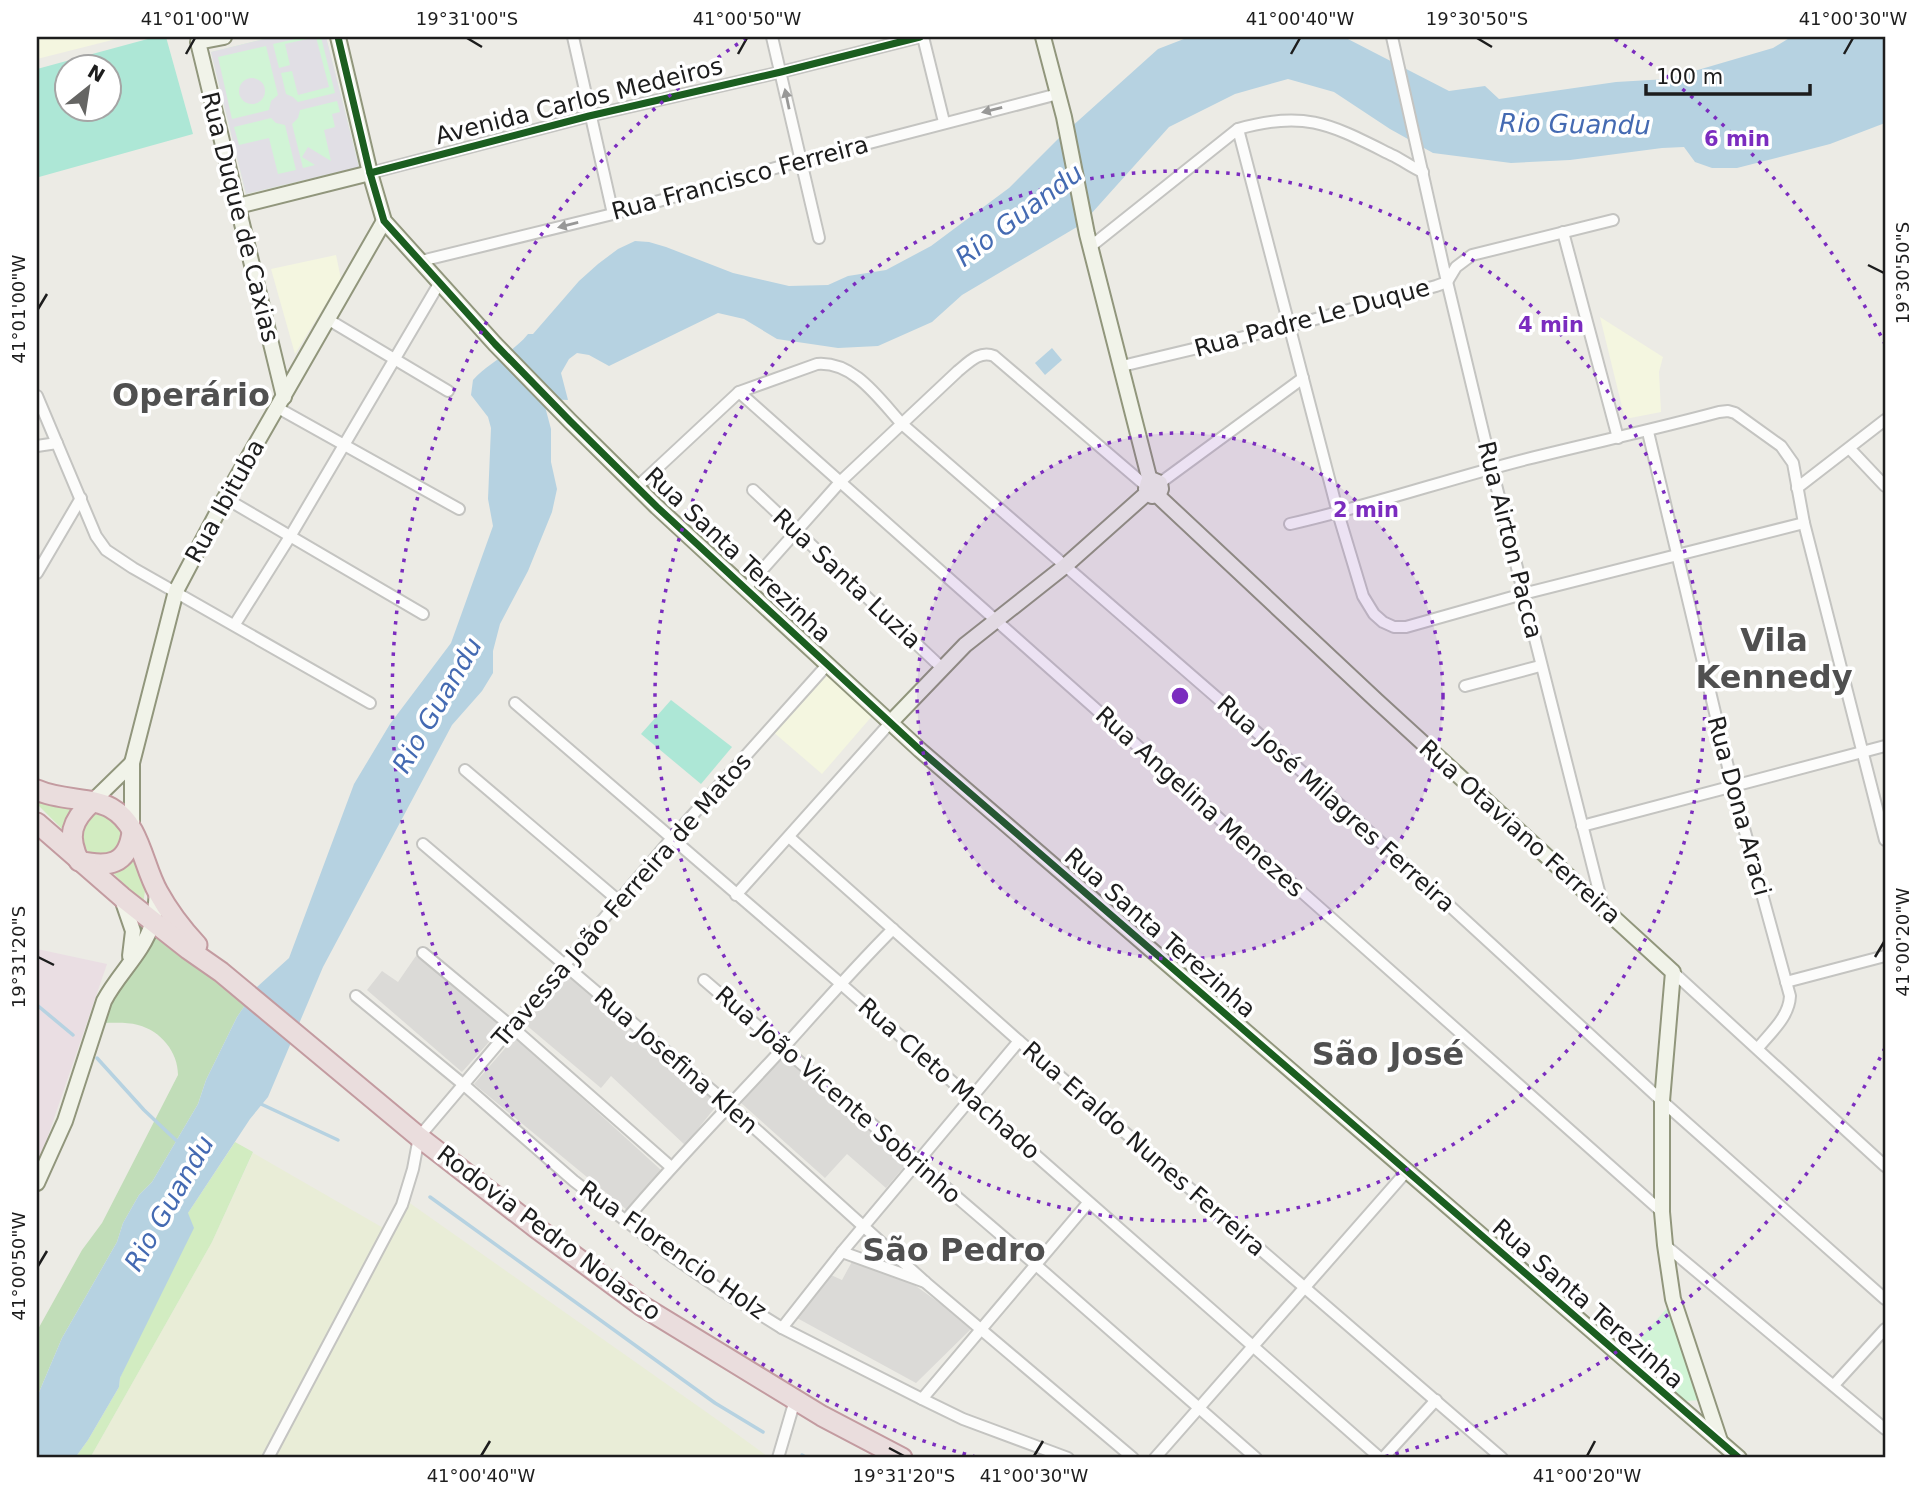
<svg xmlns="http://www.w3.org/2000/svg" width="1922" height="1495" viewBox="0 0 1922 1495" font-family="'DejaVu Sans',sans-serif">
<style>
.residential{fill:#dbdad7}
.industrial{fill:#eadee3}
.education{fill:#f4f6e0}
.farmland{fill:#e9edd7}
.grass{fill:#d2ecc1}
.forest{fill:#c1ddb8}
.park{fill:#d1f4d6}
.pitch{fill:#ade7d6;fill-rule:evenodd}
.plaza{fill:#e1dfe5;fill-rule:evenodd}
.water{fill:#b6d2e1}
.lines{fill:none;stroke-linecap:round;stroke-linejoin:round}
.stream{stroke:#b6d2e1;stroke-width:3.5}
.street-casing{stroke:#c4c4c1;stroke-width:14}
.secondary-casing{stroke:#91967c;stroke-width:18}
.highway-casing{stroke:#c39ba0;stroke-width:23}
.street{stroke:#fcfcfb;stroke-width:10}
.secondary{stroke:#f1f3e9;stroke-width:14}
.highway{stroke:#eadddd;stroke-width:19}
.cycleway-casing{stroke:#fff;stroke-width:11}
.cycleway{stroke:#1b5e20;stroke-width:7}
.oneway{fill:#989897}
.ticks{fill:none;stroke:#1d1d1d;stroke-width:2.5}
.ring{fill:none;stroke:#7b2cbf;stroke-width:3.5;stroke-dasharray:3.5 7}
.labels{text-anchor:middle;stroke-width:7;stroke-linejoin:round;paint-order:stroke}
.street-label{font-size:24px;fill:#1d1d1d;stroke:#fff}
.water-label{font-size:26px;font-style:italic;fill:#446ab2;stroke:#fff}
.district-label{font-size:32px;font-weight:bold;fill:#505050;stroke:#fff}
.centre{fill:#7b2cbf;stroke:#fff;stroke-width:3.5}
.ring-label{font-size:21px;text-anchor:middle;font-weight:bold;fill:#7b2cbf;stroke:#fff;stroke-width:7;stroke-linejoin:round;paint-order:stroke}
.neatline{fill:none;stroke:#1d1d1d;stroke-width:2.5}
.ticks-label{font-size:18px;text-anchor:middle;fill:#1d1d1d}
</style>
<rect width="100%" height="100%" fill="#ecebe5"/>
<g class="residential">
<path d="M418 953 505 1024 462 1072 367 990 382 971 398 982Z"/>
<path d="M568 973 721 1100 685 1145 611 1076 601 1088 525 1024Z"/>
<path d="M515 1037 661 1170 627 1210 474 1084Z"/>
<path d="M785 1052 909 1161 886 1188 847 1154 825 1178 740 1102Z"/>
<path d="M854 1258 906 1279 973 1327 916 1383 797 1318 831 1275 842 1280Z"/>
</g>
<path class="industrial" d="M37 949 107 964 37 1168Z"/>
<g class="education">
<path d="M41 37H124L37 59V38Z"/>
<path d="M336 255 341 279 295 354 271 269Z"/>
<path d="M1600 317 1663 357 1659 372 1661 412 1625 419Z"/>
<path d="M823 672 873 715 822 774 772 731Z"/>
</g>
<path class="farmland" d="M253 1153 385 1229 404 1199 719 1421 767 1456 766 1458H90L212 1242Z"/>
<g class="grass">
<path d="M37 799 75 807 66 817 63 830 37 804Z"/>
<circle cx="101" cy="835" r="21"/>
<path d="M134 856 145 891 143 904 113 873 125 867Z"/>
<path d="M235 1142 253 1152 212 1242 90 1458H75L88 1440 119 1387 120 1378 188 1213Z"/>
</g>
<path class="forest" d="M154 929 248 1001 237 1017 206 1080 198 1104 152 1182 139 1195 123 1223 117 1242 62 1338 37 1397V1331L82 1250 102 1223 178 1075C178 1052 161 1031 138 1025 127 1022 114 1023 103 1023L111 1000Z"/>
<g class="park">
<path d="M273 37H326L359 167 246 194 211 52Z"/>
<path d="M1668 1307 1702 1400 1685 1401 1629 1351Z"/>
</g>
<g class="pitch">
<path d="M155 37H166L193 134 39 177 37 169V69ZM66 66H108V108H66Z"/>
<path d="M671 700 732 747 701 784 641 734Z"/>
</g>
<g class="plaza">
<path d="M273 37H304L273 44 279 68 290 65 285 44 316 37 329 87 298 95 292 71 281 73 286 94 293 97 298 102 335 93 321 37H326L359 167 246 194 211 52ZM266 46 278 95 271 101 269 110 232 119 218 57ZM337 101 340 112 332 114 335 127 324 130 331 161 308 147 302 157 315 165 303 168 292 124 298 118 300 110ZM271 118 276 123 285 125 296 170 278 174 269 138 239 145 234 127Z"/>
<circle cx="252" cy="91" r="13"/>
</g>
<g class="water">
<path d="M1189 37H1344L1449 91 1485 86 1499 99 1616 82 1667 79 1773 48 1791 37H1885V123L1830 144 1737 168H1712L1695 162 1684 147 1662 148 1570 160 1511 163 1433 153 1390 129 1334 92 1288 79 1235 94 1169 127 1082 224 962 295 932 322 878 346 838 348 777 339 744 319 718 313 609 366 589 355 577 353 569 359 561 373 568 400 543 399 551 429V462L557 489 552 512 528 571 500 624 493 651V673L482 691 452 725 387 847 323 967 268 1097 250 1119 188 1213 194 1228 120 1378 119 1387 88 1440 75 1458H37V1397L62 1338 117 1242 123 1223 139 1195 152 1182 198 1104 206 1080 237 1017 257 987 289 958 354 784 390 724 451 643 493 526 488 499 491 428 488 417 471 395 473 380C490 361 513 353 528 334H533L579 281 598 264 618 249 635 241 649 242 666 247 733 273 789 286 828 285 848 276 886 270 931 246 1009 188 1059 138 1158 49Z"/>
<path d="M1052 348 1062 360 1045 375 1035 363Z"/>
</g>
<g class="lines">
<g class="stream">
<path d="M37 1005 73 1035"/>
<path d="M97 1058 144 1110 180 1144"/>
<path d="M261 1104 338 1140"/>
<path d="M430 1197 715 1403 763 1432"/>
<path d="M802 1455 807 1458"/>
</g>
<defs>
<g id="street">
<path d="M573 37 613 214"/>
<path d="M772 37 819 238"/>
<path d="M923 37 944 122"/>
<path d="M1392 37 1444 269 1492 469 1603 907"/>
<path d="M1238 129 1338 513 1363 596 1374 614 1383 622 1394 627H1406L1523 594 1804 523"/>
<path d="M370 173 589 116 781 72 920 37"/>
<path d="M1563 232 1618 438"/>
<path d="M1090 247 1238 129C1307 109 1333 126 1394 156 1404 161 1413 168 1423 172"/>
<path d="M421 261 613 214 800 161 1058 94"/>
<path d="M329 320 448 391"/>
<path d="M1122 366 1290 326 1436 286 1447 282 1456 267 1472 255 1613 220"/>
<path d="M739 392 1662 1212"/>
<path d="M37 396 96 536 106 550 133 568 370 703"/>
<path d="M278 408 459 509"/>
<path d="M1648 432 1733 788 1790 996C1789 1017 1771 1032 1758 1048"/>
<path d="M37 446 57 443"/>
<path d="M1850 449 1885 486"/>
<path d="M1160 483 1303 378"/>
<path d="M637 487 739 392 817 364C854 361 879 399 902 424L1330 796 1662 1101 1885 1299"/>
<path d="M1797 488 1885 420"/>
<path d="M753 490 942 668"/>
<path d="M225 498 423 614"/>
<path d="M1290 524C1370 506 1448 479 1527 459 1591 443 1656 429 1719 412L1728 411 1735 413 1781 446 1793 463 1804 523 1885 840"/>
<path d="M37 573 81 498"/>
<path d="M746 588 841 481 958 371C969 362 980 350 994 356L1146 486"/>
<path d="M235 624 291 535 440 282"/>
<path d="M1465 686 1540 666"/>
<path d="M515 703 840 983 1380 1458"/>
<path d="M465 770 619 901"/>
<path d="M1582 826 1885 746"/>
<path d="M789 837 1019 1041 1502 1458"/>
<path d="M423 844 729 1105 925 1282"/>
<path d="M736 895 890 723"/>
<path d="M423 953 512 1027 671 1167"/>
<path d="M1673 972 1885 1166"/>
<path d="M704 980 1036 1265 1256 1458"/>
<path d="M1786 982 1885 956"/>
<path d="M356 996 464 1085 574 1181 669 1254 721 1290 782 1328 922 1399 963 1419 1068 1458"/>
<path d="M625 1221C676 1160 731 1105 784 1047 820 1007 855 967 893 929"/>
<path d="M1665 1245 1885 1429"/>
<path d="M842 1252 925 1282 1133 1458"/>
<path d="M782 1328 842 1252 1019 1041"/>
<path d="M1834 1385 1885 1329"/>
<path d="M922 1399 1088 1203"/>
<path d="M268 1458 402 1205 413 1169 419 1137 672 838 827 665"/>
<path d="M778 1458 795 1400"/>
<path d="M1155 1458 1406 1172"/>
<path d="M1383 1458 1436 1400"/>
</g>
<g id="secondary">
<path d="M224 37 198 42 284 397"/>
<path d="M338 37 370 173 384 221 495 344 570 421 657 507 920 750 1739 1458"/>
<path d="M1043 37 1064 117 1087 234 1150 481"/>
<path d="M238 206 370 173"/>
<path d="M1157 495 1377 701 1673 972 1662 1101V1212L1665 1245 1673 1299 1720 1441"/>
<path d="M890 723 965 645 1065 566 1147 493 1146 489 1148 482 1153 480 1160 483 1161 489 1159 494 1152 496 1147 493"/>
<path d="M92 802 132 763"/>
<path d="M132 831V763L176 591 225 498 384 221"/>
<path d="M122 899 133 931 130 956"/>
<path d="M37 1183 65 1121 104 1001C118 974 143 953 152 924 156 914 156 901 157 891"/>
</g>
<g id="highway">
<path d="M37 790C61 801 92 797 111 808 140 824 143 866 158 892 169 912 182 929 197 945"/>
<path d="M92 802C71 821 67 836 79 861 108 868 128 865 132 832"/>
<path d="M37 823 122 897 188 949 221 972 419 1137 535 1227 642 1306 822 1416 902 1458"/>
</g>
</defs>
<use href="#street" class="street-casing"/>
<use href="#secondary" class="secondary-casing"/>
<use href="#highway" class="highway-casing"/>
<use href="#street" class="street"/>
<use href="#secondary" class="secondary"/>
<use href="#highway" class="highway"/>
<defs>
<g id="cycleway">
<path d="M338 37 370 173 384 221 495 344 570 421 657 507 920 750 1739 1458"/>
<path d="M370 173 589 116 781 72 920 37"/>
</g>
</defs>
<use href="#cycleway" class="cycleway-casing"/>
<use href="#cycleway" class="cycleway"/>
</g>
<defs><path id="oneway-solid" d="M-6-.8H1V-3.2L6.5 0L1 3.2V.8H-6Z" transform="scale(1.75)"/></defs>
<g class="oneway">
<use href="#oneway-solid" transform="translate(787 99) rotate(-102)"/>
<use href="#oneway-solid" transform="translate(992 110) rotate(166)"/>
<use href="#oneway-solid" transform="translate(568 225) rotate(166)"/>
</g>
<path class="ticks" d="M467 38 482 47M1477 38 1492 47M186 54 195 38M738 54 747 38M1291 54 1300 38M1844 54 1853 38M1868 265 1884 273M38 309 47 294M38 957 54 965M1875 957 1884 942M38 1266 47 1251M889 1448 904 1456M481 1456 490 1441M1034 1456 1043 1441M1587 1456 1595 1441"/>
<circle cx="1180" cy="696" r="263" fill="#7b2cbf" fill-opacity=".12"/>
<g class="ring">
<circle cx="1180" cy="696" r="263"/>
<circle cx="1180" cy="696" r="525"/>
<path d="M1885 1048A788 788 0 0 1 1384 1457M976 1457A788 788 0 0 1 745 39M1615 39A788 788 0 0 1 1885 344"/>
</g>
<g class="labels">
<g class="street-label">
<text transform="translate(579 101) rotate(-14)" y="8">Avenida Carlos Medeiros</text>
<text transform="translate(740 178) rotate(-15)" y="8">Rua Francisco Ferreira</text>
<text transform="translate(240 217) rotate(76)" y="8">Rua Duque de Caxias</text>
<text transform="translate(1312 318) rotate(-15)" y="8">Rua Padre Le Duque</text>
<text transform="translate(225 501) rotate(-61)" y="8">Rua Ibituba</text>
<text transform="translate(1510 540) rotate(76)" y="8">Rua Airton Pacca</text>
<text transform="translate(738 555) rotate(43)" y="8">Rua Santa Terezinha</text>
<text transform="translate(847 579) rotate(43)" y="8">Rua Santa Luzia</text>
<text transform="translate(1200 802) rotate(42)" y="8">Rua Angelina Menezes</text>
<text transform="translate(1336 804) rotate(42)" y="8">Rua José Milagres Ferreira</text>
<text transform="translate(1739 806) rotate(75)" y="8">Rua Dona Araci</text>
<text transform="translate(1520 832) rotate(42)" y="8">Rua Otaviano Ferreira</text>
<text transform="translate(622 900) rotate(-49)" y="8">Travessa João Ferreira de Matos</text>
<text transform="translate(1160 933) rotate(41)" y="8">Rua Santa Terezinha</text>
<text transform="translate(676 1061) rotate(41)" y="8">Rua Josefina Klen</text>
<text transform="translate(949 1079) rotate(41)" y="8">Rua Cleto Machado</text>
<text transform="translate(838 1095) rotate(41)" y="8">Rua João Vicente Sobrinho</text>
<text transform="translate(1144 1149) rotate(41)" y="8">Rua Eraldo Nunes Ferreira</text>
<text transform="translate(549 1233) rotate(37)" y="8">Rodovia Pedro Nolasco</text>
<text transform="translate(673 1250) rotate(35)" y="8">Rua Florencio Holz</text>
<text transform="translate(1588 1304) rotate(41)" y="8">Rua Santa Terezinha</text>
</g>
<g class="water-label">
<text transform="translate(1575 124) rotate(1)" y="9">Rio Guandu</text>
<text transform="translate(1019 215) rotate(-37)" y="9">Rio Guandu</text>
<text transform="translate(437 705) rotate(-60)" y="9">Rio Guandu</text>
<text transform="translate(169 1203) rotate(-60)" y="9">Rio Guandu</text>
</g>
<g class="district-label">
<text x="191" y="406">Operário</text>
<text x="1774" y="651">Vila<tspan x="1774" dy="37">Kennedy</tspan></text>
<text x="1388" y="1065">São José</text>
<text x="954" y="1261">São Pedro</text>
</g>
</g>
<circle cx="1180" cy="696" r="10" class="centre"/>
<g class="ring-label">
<text x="1737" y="146">6 min</text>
<text x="1551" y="332">4 min</text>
<text x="1366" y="517">2 min</text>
</g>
<rect width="1922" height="1495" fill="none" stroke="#ffffff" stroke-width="77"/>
<g transform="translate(88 88) rotate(30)"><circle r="33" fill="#ffffff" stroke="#a5a5a5" stroke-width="2"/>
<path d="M0-5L12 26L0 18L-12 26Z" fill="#656563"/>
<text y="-10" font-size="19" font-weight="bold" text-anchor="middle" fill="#1d1d1d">N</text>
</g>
<path d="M1646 84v10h164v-10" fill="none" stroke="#1d1d1d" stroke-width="3.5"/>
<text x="1656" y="84" font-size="21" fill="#1d1d1d" stroke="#ffffff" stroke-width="5" paint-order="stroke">100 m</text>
<rect x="38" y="38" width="1846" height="1418" class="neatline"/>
<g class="ticks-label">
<text x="195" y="25">41°01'00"W</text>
<text x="467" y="25">19°31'00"S</text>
<text x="747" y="25">41°00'50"W</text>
<text x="1300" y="25">41°00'40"W</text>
<text x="1477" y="25">19°30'50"S</text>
<text x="1853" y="25">41°00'30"W</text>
<text transform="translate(1903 273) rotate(-90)" y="6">19°30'50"S</text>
<text transform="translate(19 309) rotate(-90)" y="6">41°01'00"W</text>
<text transform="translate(1903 942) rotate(-90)" y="6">41°00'20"W</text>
<text transform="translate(19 957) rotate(-90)" y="6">19°31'20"S</text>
<text transform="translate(19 1266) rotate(-90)" y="6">41°00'50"W</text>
<text x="481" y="1482">41°00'40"W</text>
<text x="904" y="1482">19°31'20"S</text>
<text x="1034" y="1482">41°00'30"W</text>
<text x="1587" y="1482">41°00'20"W</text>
</g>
</svg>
